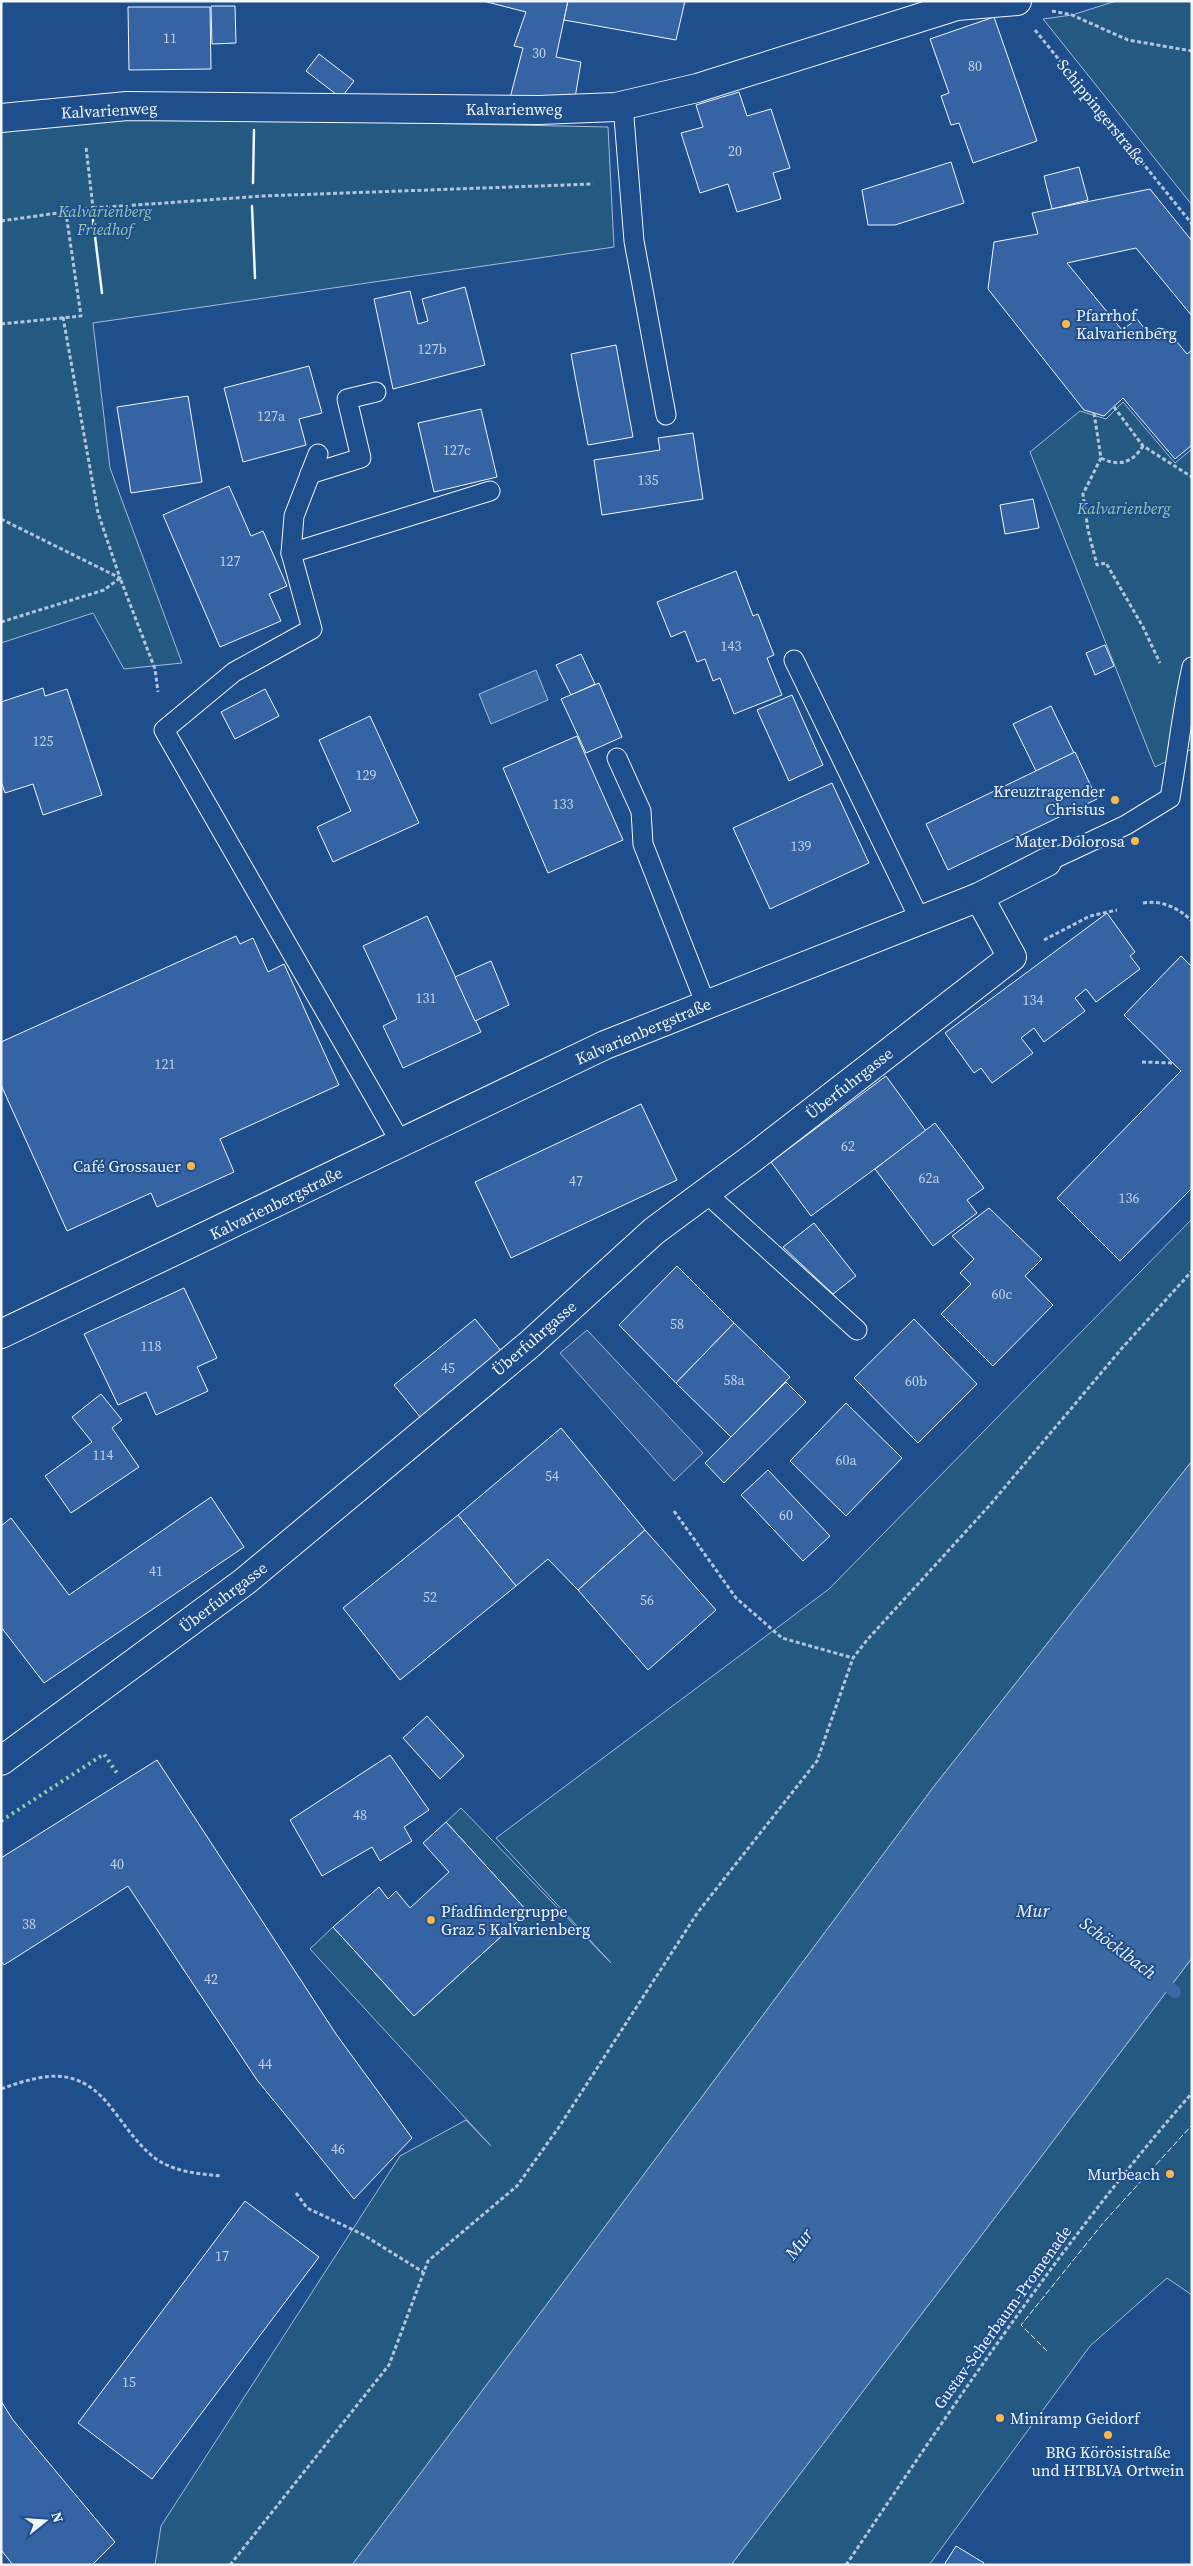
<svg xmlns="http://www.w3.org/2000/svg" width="1193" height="2566" viewBox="0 0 1193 2566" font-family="'Source Serif 4',serif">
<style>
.green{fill:#245a82;stroke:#a8bbd7}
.parking{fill:#305b95;stroke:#a8bbd7}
.water{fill:#3b69a3;stroke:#a8bbd7}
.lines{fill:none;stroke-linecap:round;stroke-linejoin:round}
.stream{stroke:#3b69a3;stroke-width:12}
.building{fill:#3563a3;stroke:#f2f6ff}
.service-casing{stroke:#f2f6ff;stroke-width:21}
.minor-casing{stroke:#f2f6ff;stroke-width:30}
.path{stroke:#b3c4dc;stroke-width:3;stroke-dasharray:4 2.5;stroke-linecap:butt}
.service{stroke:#1f4e8c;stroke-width:19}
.minor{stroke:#1f4e8c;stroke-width:28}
.hedge{stroke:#97c8a6;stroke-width:4;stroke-dasharray:2.5 4;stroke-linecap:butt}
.fence{stroke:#f2f6ff;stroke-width:1;stroke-dasharray:6 2.5;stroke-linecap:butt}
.wall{stroke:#f2f6ff;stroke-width:2.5}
.poi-dot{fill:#ffb74d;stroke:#1f4e8c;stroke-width:2}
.labels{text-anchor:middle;stroke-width:4;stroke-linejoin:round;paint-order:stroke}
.number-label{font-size:14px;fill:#c3d1e8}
.street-label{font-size:16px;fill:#f2f6ff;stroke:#1f4e8c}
.park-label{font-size:16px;font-style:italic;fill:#97c8a6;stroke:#1f4e8c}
.poi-label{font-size:16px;fill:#f2f6ff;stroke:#1f4e8c;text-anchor:end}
.water-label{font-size:18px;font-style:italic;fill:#f2f6ff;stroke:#1f4e8c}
</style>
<rect width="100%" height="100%" fill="#1f4e8c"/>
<g class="green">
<path d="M1116 1H1192V205L1043 19 1072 15Z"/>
<path d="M126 117 608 127 614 247 93 323 110 468 182 663 124 669 93 613 1 643V131Z"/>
<path d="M1123 402 1175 463 1192 449V749L1155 767 1030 452 1080 411 1106 419Z"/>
<path d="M1192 1219V1461L935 1785 352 2565H155L161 2526 400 2156 466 2120 491 2146 310 1949 333 1927 414 2016 528 1912 446 1822 461 1808 611 1963 496 1838 829 1589Z"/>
<path d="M1192 1958V2295L1167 2278 1090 2346 929 2565H731Z"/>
</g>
<path class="parking" d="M587 1330 703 1453 674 1481 560 1353Z"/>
<g class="water">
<path d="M536 670 548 700 491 724 479 694Z"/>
<path d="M1192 1461V1958L731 2565H352L935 1785Z"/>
</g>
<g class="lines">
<path class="stream" d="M1157 1978 1175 1992"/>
</g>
<g class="building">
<path d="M483 1H568L556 57 581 62 575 98H510L523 48 514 46 526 12Z"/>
<path d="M568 1H685L676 40 564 20Z"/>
<path d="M211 6H235L236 43 212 44Z"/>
<path d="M128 7H210L211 69 129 70Z"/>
<path d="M994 17 1037 141 973 163 959 123 951 125 941 96 949 93 930 39Z"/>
<path d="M319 54 354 81 341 98 306 71Z"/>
<path d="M739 92 747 116 771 109 790 168 773 173 781 199 737 212 728 184 700 193 681 133 703 127 696 105Z"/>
<path d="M951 162 964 203 895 225H868L862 190Z"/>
<path d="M1079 167 1088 200 1052 209 1044 176Z"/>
<path d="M1150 189 1192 241V316L1136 248 1067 263 1122 330 1137 319 1149 334 1159 328 1167 330 1187 354 1192 350V445L1175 459 1123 398 1104 416 1084 410 988 289 994 242 1038 234 1032 213Z"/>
<path d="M465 287 485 365 393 389 374 299 410 291 418 324 428 321 422 299Z"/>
<path d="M616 345 633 437 588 445 571 354Z"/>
<path d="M309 366 322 413 299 419 306 445 243 462 224 388Z"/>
<path d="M188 396 202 482 131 493 117 407Z"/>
<path d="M481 409 497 477 434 492 418 423Z"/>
<path d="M693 433 703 499 602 515 594 460 660 450 658 438Z"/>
<path d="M229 486 251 536 263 531 287 586 269 594 281 621 220 647 163 515Z"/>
<path d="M1033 499 1039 528 1005 534 1000 505Z"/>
<path d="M736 571 753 616 758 614 774 655 767 658 782 695 734 714 720 678 713 681 705 659 697 662 685 631 671 637 657 602Z"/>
<path d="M1105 645 1114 666 1095 675 1086 653Z"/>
<path d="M581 654 595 684 571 695 556 665Z"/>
<path d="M599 683 622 737 586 753 561 699Z"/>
<path d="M43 688 45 696 67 689 102 795 43 815 33 784 5 793 1 781V702Z"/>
<path d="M265 689 279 716 235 739 221 712Z"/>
<path d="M792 695 823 765 789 781 757 710Z"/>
<path d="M1051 706 1074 753 1036 771 1013 724Z"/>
<path d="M370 716 419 823 333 862 317 827 351 811 319 740Z"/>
<path d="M577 736 623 840 548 873 503 768Z"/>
<path d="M1075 752 1097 799 948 870 926 824Z"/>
<path d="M832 783 869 863 770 909 733 828Z"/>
<path d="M1107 913 1135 952 1130 956 1140 969 1096 1002 1086 989 1075 998 1085 1011 1044 1042 1034 1028 1021 1038 1033 1053 992 1083 981 1068 974 1073 945 1033Z"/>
<path d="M427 916 481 1032 403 1068 383 1026 397 1019 363 946Z"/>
<path d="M236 936 240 944 253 938 268 972 284 964 339 1085 220 1139 234 1172 157 1207 151 1193 67 1231 1 1085V1042Z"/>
<path d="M1181 956 1192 967V1188L1120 1261 1057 1198 1181 1071 1124 1015Z"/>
<path d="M491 961 509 1005 475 1021 455 977Z"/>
<path d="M886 1076 926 1131 811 1216 771 1162Z"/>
<path d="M641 1104 677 1180 511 1258 475 1182Z"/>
<path d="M935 1123 984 1188 967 1200 977 1213 933 1246 875 1169Z"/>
<path d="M989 1208 1042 1259 1025 1276 1053 1305 993 1366 941 1314 971 1284 960 1273 974 1259 952 1236Z"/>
<path d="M814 1223 856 1276 833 1294 783 1247Z"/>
<path d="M677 1266 734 1323 676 1383 619 1325Z"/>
<path d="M184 1288 217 1358 197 1367 208 1391 156 1415 146 1392 118 1405 84 1334Z"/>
<path d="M475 1319 502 1352 421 1418 394 1385Z"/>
<path d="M914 1319 977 1384 918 1443 854 1378Z"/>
<path d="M734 1323 790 1377 731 1437 676 1383Z"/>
<path d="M786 1382 806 1402 724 1483 705 1463Z"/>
<path d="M101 1394 122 1420 112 1428 139 1467 71 1513 45 1476 92 1442 72 1417Z"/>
<path d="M846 1403 902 1458 846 1516 790 1461Z"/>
<path d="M561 1428 645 1530 578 1590 548 1559 516 1586 458 1515Z"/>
<path d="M768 1470 830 1536 803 1561 741 1495Z"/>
<path d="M211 1497 244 1547 44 1683 1 1627V1526L11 1518 69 1595Z"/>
<path d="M458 1515 516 1586 400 1680 343 1608Z"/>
<path d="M645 1530 716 1610 648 1670 578 1590Z"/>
<path d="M427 1716 464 1756 440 1779 403 1738Z"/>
<path d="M390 1755 429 1810 404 1827 412 1841 380 1861 372 1847 322 1876 290 1820Z"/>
<path d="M157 1760 336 2034 412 2138 354 2199 257 2080 128 1886 4 1965 1 1961V1858Z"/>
<path d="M446 1822 528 1912 414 2016 333 1927 379 1887 388 1899 396 1891 410 1908 449 1872 423 1843Z"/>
<path d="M245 2201 319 2257 152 2479 78 2423Z"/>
<path d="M1 2401 13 2420 115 2542 92 2565H13L1 2550Z"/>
<path d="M956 2546 984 2563 983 2565H944Z"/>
</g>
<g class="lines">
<defs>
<g id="service">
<path d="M623 105 634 241 666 415"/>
<path d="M318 454 294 516 291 553 312 629 234 672 164 730 401 1143"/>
<path d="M310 474 361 458 347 399 376 392"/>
<path d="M291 553 490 491"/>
<path d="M794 660 920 920"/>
<path d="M617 758 641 811 643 844 706 1005"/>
<path d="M1047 862 1126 825 1170 798C1178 754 1182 710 1192 667"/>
<path d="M706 1193 857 1330"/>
</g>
<g id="minor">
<path d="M1 118 127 106 539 110 616 107 697 88 957 6 1017 1"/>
<path d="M1 1334 605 1045 979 897 1047 862"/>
<path d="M1 1761 244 1582 530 1344 654 1231 754 1157 1012 957 979 897"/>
</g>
</defs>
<use href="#service" class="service-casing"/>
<use href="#minor" class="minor-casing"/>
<g class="path">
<path d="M1052 11 1072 15 1128 40 1192 51"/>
<path d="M1035 30 1192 224"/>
<path d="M93 208 263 196 593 184"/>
<path d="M1 221 93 208 86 147"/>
<path d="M1 324 81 316 66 213"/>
<path d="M1114 407 1143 446 1192 477"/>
<path d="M1094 413 1101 458 1083 494 1088 530 1097 565 1106 563 1143 627 1160 663"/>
<path d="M1101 458C1119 467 1132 463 1143 446"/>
<path d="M1 519 120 578 98 513 63 317"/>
<path d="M1 622 104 590 120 578 155 669 158 692"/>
<path d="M1143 903C1163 900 1178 908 1192 921"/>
<path d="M1044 940 1090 916 1117 910"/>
<path d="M1142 1062 1173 1063"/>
<path d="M674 1511 736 1598 782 1638 853 1658"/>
<path d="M1 2089C48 2072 80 2066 113 2110 127 2128 138 2145 156 2159 175 2172 199 2174 222 2176"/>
<path d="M296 2193 307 2208 362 2234 423 2272"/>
<path d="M230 2565 389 2365 428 2261 517 2186 559 2127 698 1912 817 1761 853 1658 867 1640 989 1506 1123 1347 1192 1271"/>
<path d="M846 2565C955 2403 1063 2240 1192 2093"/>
</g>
<use href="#service" class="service"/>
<use href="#minor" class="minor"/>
<path class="hedge" d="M1 1821 104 1754 119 1776"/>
<path class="fence" d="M1047 2351 1021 2325 1104 2222 1192 2125"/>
<g class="wall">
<path d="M253 183 254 130"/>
<path d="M252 206 255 278"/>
<path d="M93 220 102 293"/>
</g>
</g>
<g class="poi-dot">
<circle cx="1066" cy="324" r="5"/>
<circle cx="1115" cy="800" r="5"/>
<circle cx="1135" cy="841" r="5"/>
<circle cx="191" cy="1166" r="5"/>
<circle cx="431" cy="1920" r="5"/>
<circle cx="1170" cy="2174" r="5"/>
<circle cx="1000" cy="2418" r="5"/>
<circle cx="1108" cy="2435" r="5"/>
</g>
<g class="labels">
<g class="number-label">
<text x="170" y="43">11</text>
<text x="539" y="58">30</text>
<text x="975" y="71">80</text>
<text x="735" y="156">20</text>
<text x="432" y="354">127b</text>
<text x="271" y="421">127a</text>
<text x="457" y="455">127c</text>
<text x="648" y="485">135</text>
<text x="230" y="566">127</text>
<text x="731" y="651">143</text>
<text x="43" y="746">125</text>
<text x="366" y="780">129</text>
<text x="563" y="809">133</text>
<text x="801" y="851">139</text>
<text x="426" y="1003">131</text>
<text x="1033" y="1005">134</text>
<text x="165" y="1069">121</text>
<text x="848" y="1151">62</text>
<text x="929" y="1183">62a</text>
<text x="576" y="1186">47</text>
<text x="1129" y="1203">136</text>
<text x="1002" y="1299">60c</text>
<text x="677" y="1329">58</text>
<text x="151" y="1351">118</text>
<text x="448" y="1373">45</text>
<text x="734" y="1385">58a</text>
<text x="916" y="1386">60b</text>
<text x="103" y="1460">114</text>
<text x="846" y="1465">60a</text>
<text x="552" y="1481">54</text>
<text x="786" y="1520">60</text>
<text x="156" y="1576">41</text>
<text x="430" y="1602">52</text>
<text x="647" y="1605">56</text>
<text x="360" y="1820">48</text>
<text x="117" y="1869">40</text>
<text x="29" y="1929">38</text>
<text x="211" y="1984">42</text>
<text x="265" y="2069">44</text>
<text x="338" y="2154">46</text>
<text x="222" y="2261">17</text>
<text x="129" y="2387">15</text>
</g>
<g class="street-label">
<text x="514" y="115">Kalvarienweg</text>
<text transform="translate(109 110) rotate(-3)" y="6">Kalvarienweg</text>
<text transform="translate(1102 112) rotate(51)" y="6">Schippingerstraße</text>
<text transform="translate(643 1031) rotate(-23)" y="6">Kalvarienbergstraße</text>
<text transform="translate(849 1083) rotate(-38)" y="6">Überfuhrgasse</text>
<text transform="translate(276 1203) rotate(-26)" y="6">Kalvarienbergstraße</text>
<text transform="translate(534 1338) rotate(-41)" y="6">Überfuhrgasse</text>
<text transform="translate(223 1597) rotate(-37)" y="6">Überfuhrgasse</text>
<text transform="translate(1002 2317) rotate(-54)" y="6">Gustav-Scherbaum-Promenade</text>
</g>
<g class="park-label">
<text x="105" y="217">Kalvarienberg<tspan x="105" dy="18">Friedhof</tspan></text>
<text x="1124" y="514">Kalvarienberg</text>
</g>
<g class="poi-label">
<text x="1076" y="321" text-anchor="start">Pfarrhof<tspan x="1076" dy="18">Kalvarienberg</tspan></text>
<text x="1105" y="797">Kreuztragender<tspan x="1105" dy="18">Christus</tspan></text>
<text x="1125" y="847">Mater Dolorosa</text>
<text x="181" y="1172">Café Grossauer</text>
<text x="441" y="1917" text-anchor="start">Pfadfindergruppe<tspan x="441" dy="18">Graz 5 Kalvarienberg</tspan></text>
<text x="1160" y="2180">Murbeach</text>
<text x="1010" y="2424" text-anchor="start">Miniramp Geidorf</text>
<text x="1108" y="2458" text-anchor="middle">BRG Körösistraße<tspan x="1108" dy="18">und HTBLVA Ortwein</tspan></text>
</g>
<g class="water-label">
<text x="1033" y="1917">Mur</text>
<text transform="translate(1118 1948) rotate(37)" y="6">Schöcklbach</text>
<text transform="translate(799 2244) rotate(-53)" y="6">Mur</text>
</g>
</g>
<rect width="1193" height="2566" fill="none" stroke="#f2f6ff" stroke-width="5"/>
<g transform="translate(45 2521) rotate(73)" stroke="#1f4e8c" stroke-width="4" paint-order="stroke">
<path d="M0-4L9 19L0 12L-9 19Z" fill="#f2f6ff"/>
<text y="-8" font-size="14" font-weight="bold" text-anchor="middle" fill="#f2f6ff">N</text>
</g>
</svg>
